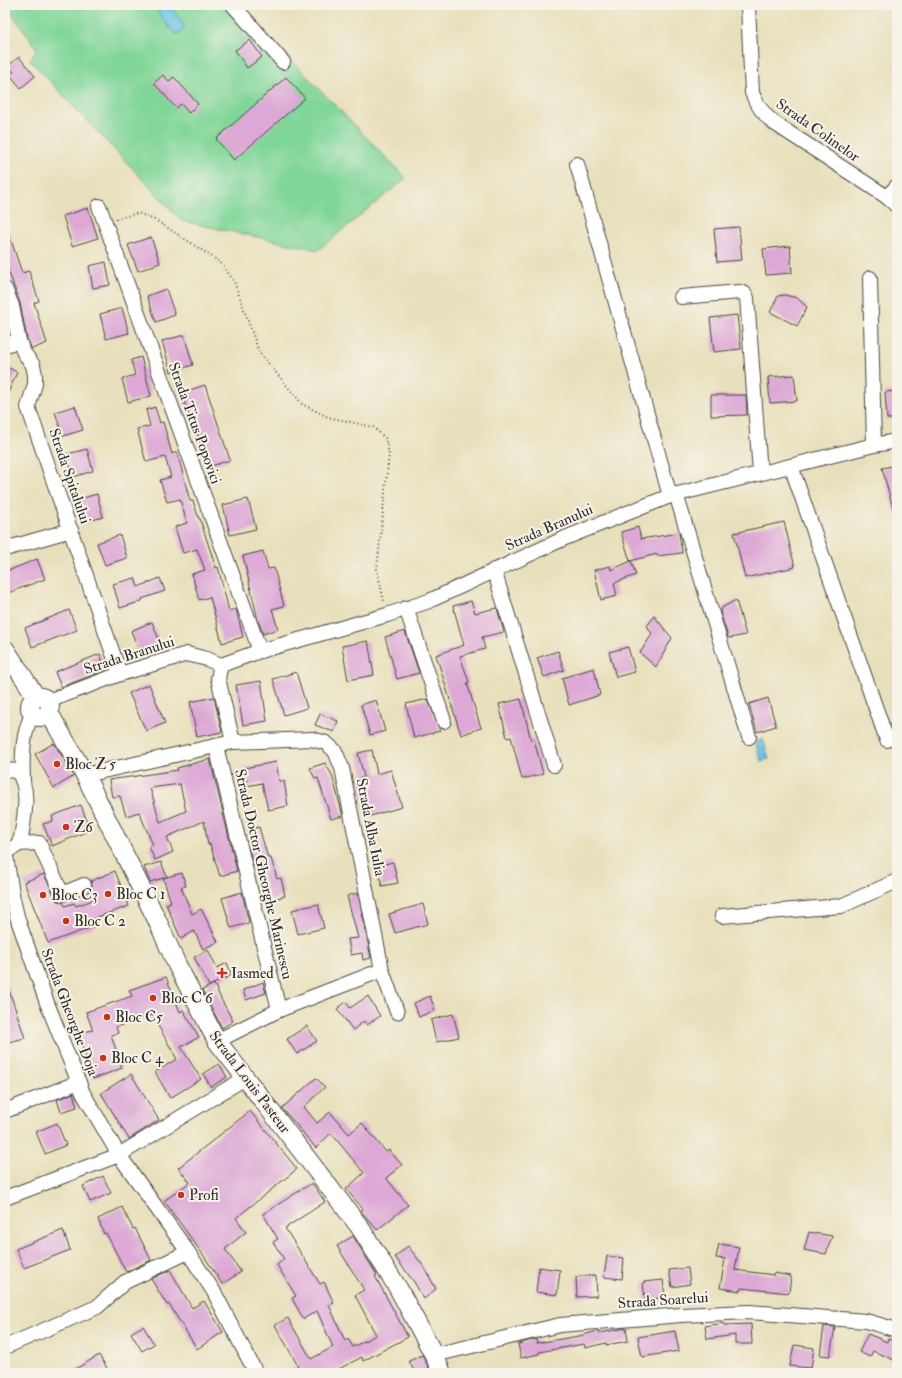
<svg xmlns="http://www.w3.org/2000/svg" width="902" height="1378" viewBox="0 0 902 1378" font-family="'IM FELL Double Pica',serif">
<style>
.green{fill:#80d699;stroke:#568062}
.water{fill:#64c1e2;stroke:#487686}
.building{fill:#dda8d6;fill-rule:evenodd}
.lines{fill:none;stroke-linecap:round;stroke-linejoin:round}
.minor-casing{stroke:#474641;stroke-width:16}
.major-casing{stroke:#474641;stroke-width:20}
.path{stroke:#474641;stroke-width:2;stroke-dasharray:1 3;stroke-linecap:butt}
.minor{stroke:#fff;stroke-width:14}
.major{stroke:#fff;stroke-width:18}
.poi-dot{fill:#c8321e;stroke:#f7f3e8;stroke-width:1.5}
.labels{text-anchor:middle;stroke-width:4;stroke-linejoin:round;paint-order:stroke}
.street-label{font-size:15px;fill:#2b2b2b;stroke:#f7f3e8}
.poi-label{font-size:15px;fill:#2b2b2b;stroke:#f7f3e8;text-anchor:start}
</style>
<rect width="100%" height="100%" fill="#f7f3e8"/>
<filter id="ink" filterUnits="userSpaceOnUse"><feTurbulence type="fractalNoise" baseFrequency=".025" numOctaves="2"/><feDisplacementMap in="SourceGraphic" scale="8" xChannelSelector="R" yChannelSelector="G"/><feConvolveMatrix kernelMatrix="1 2 1 2 8 2 1 2 1" color-interpolation-filters="sRGB"/></filter>
<filter id="wash" filterUnits="userSpaceOnUse"><feTurbulence type="fractalNoise" baseFrequency=".012" numOctaves="4" result="noise"/><feDisplacementMap in="SourceGraphic" scale="16" xChannelSelector="R" yChannelSelector="G"/><feGaussianBlur stdDeviation="0.9" result="paint"/><feColorMatrix in="noise" values="0 0 0 0 0 0 0 0 0 0 0 0 0 0 0 0 0 1.4 0 .05"/><feComposite in="paint" operator="in"/></filter>
<g filter="url(#wash)">
<rect width="100%" height="100%" fill="#e8e0bc"/>
<path class="green" d="M6 5H237L406 178 318 250 182 221 30 60 37 49Z"/>
<g class="water">
<path d="M155 5H170L185 27 182 31 178 34C170 32 157 12 155 5Z"/>
<path d="M763 739 769 759 761 761 755 742Z"/>
</g>
<g id="blocks">
<g class="building">
<path d="M250 40 262 57 247 68 235 50Z"/>
<path d="M19 57 35 76 21 88 10 75 14 72 8 66Z"/>
<path d="M163 75 169 81 174 77 198 104 189 113 181 104 176 108 154 83Z"/>
<path d="M286 77 305 98 234 160 216 139Z"/>
<path d="M88 208 98 238 72 246 63 216Z"/>
<path d="M739 227 742 260 717 262 714 229Z"/>
<path d="M5 228H7L22 273 29 271 39 301 34 303 47 343 32 349 27 339 20 303 5 262Z"/>
<path d="M151 237 160 263 138 271 128 245Z"/>
<path d="M790 246 792 273 766 275 763 249Z"/>
<path d="M106 262 110 285 93 288 89 266Z"/>
<path d="M166 289 175 315 156 322 147 296Z"/>
<path d="M785 295 797 298 807 307 797 326 770 312 778 296Z"/>
<path d="M122 308 129 333 106 339 100 314Z"/>
<path d="M737 315 741 349 714 352 710 318Z"/>
<path d="M184 335 193 365 171 372 162 341Z"/>
<path d="M141 357 151 396 128 402 122 379 135 375 131 360Z"/>
<path d="M5 366 17 372 5 400Z"/>
<path d="M794 375 797 401 770 403 768 377Z"/>
<path d="M205 385 230 460 208 467 193 421 191 422 181 393Z"/>
<path d="M897 391V419H887L885 392Z"/>
<path d="M711 395H746L747 415 711 416Z"/>
<path d="M75 406 83 430 63 436 55 412Z"/>
<path d="M155 407 160 423 163 422 172 454 177 452 190 501H193L199 519H200L216 568 218 567 229 611 236 609 243 637 222 643 210 597 199 600 192 574 205 570 197 549 183 553 175 527 187 523 180 499 167 502 160 480 171 477 165 457 146 462 137 429 150 426 146 410Z"/>
<path d="M87 449 93 471 73 477 67 454Z"/>
<path d="M897 465V512H894L882 468Z"/>
<path d="M97 494 103 517 82 523 76 500Z"/>
<path d="M248 499 256 529 230 535 223 505Z"/>
<path d="M784 522 795 567 745 578 734 533Z"/>
<path d="M638 527 641 539 679 533 682 553 657 556V554L630 561 621 532Z"/>
<path d="M120 535 127 558 105 565 97 543Z"/>
<path d="M263 551 268 569 274 568 284 606 272 609 278 629 263 634 258 620 243 556Z"/>
<path d="M37 559 45 579 5 594V572Z"/>
<path d="M631 561 636 575 614 583 617 596 601 600 594 570 610 566 611 570Z"/>
<path d="M135 578 138 587 160 578 165 591 142 599V601L120 608 113 584Z"/>
<path d="M736 600 746 635 730 638 728 637 720 612 723 607Z"/>
<path d="M471 601 475 613 497 608 504 632 482 637 485 649 460 656 469 682 467 683 481 728 461 735 436 655 464 645 453 606Z"/>
<path d="M69 610 77 630 32 647 25 628Z"/>
<path d="M654 616 672 638 656 667 640 653 652 634 647 626Z"/>
<path d="M152 622 162 647 141 655 131 631Z"/>
<path d="M405 631 419 673 397 679 385 637Z"/>
<path d="M368 641 374 675 348 680 342 646Z"/>
<path d="M628 647 635 672 616 677 609 652Z"/>
<path d="M558 651 564 670 544 677 537 658Z"/>
<path d="M100 654 106 670 61 687 55 672Z"/>
<path d="M594 668 600 695 569 705 562 678Z"/>
<path d="M296 672 307 708 284 715 273 679Z"/>
<path d="M261 681 267 721 243 725 236 685Z"/>
<path d="M149 684 165 723 146 731 129 693Z"/>
<path d="M214 697 222 732 197 737 190 702Z"/>
<path d="M768 698 776 726 757 732 749 704Z"/>
<path d="M428 699 440 731 414 738 406 704Z"/>
<path d="M521 699 531 740 534 739 543 774 522 779 511 737 507 738 499 704Z"/>
<path d="M376 700 385 731 370 735 361 705Z"/>
<path d="M320 714 338 721 334 732 315 725Z"/>
<path d="M54 743 74 776 54 788 35 754Z"/>
<path d="M372 750 377 774 391 770 402 807 367 817 358 779 364 777 358 753Z"/>
<path d="M210 759 237 871 220 876 210 844 208 845 204 821 167 837 173 852 155 860 149 847 153 845 139 812 126 816 120 796 112 797 109 780 178 770 177 768ZM180 784 186 811 160 822 150 788Z"/>
<path d="M276 762 279 781H284L288 806 268 810 262 783 247 786 244 768Z"/>
<path d="M325 763 332 775 343 816 331 819 318 778 315 779 310 768Z"/>
<path d="M81 805 90 830 52 846 43 824 53 821 52 816Z"/>
<path d="M259 827 268 858H271L277 879 281 878 285 896 270 900 259 864 253 866 249 848 253 847 249 830Z"/>
<path d="M161 862 167 877 150 882 144 867Z"/>
<path d="M393 862 398 883 382 886 377 866Z"/>
<path d="M115 871 129 906 92 919 95 926 48 943 24 882 44 874 57 901 63 902 65 906 74 903 76 906 93 900 90 891 92 886 91 881Z"/>
<path d="M182 873 186 886 181 887 192 914 201 909 218 942 203 949 194 931 181 939 166 904 171 902 163 878Z"/>
<path d="M242 892 249 923 231 928 222 898Z"/>
<path d="M358 893 371 958 363 960 362 953 351 955 348 939 358 938 347 896Z"/>
<path d="M318 904 324 928 298 934 292 910Z"/>
<path d="M423 904 428 924 395 933 389 914Z"/>
<path d="M208 950 217 968 227 963 232 975 209 986 194 957Z"/>
<path d="M166 977 180 1012 183 1010 199 1037 181 1047 201 1079 170 1098 155 1072 177 1059 152 1015 116 1027 118 1033 111 1035 122 1068 93 1079 78 1033 93 1030 86 1012 132 996 129 990Z"/>
<path d="M263 982 266 993 246 1000 243 990Z"/>
<path d="M7 984 25 1038 5 1043V985Z"/>
<path d="M214 984 222 1001 233 1021 222 1028 202 990Z"/>
<path d="M368 996 380 1016 367 1025 364 1021 353 1030 337 1009 346 1002 350 1008Z"/>
<path d="M430 996 435 1010 419 1017 414 1003Z"/>
<path d="M453 1014 459 1037 436 1042 431 1020Z"/>
<path d="M307 1026 317 1041 297 1054 287 1039Z"/>
<path d="M219 1064 227 1077 211 1087 203 1074Z"/>
<path d="M131 1074 159 1120 129 1139 101 1093Z"/>
<path d="M316 1078 325 1087 304 1107 317 1123 330 1112 349 1134 362 1123 386 1152 389 1150 402 1165 386 1178 408 1205 377 1230 361 1211 363 1209 346 1189 364 1173 331 1133 316 1148 282 1108Z"/>
<path d="M73 1093 77 1107 61 1112 57 1100Z"/>
<path d="M250 1111 297 1169 236 1218 246 1232 225 1249 241 1272 222 1284 204 1256 164 1201 190 1182 178 1168Z"/>
<path d="M57 1123 66 1145 45 1154 36 1132Z"/>
<path d="M103 1176 111 1193 90 1202 83 1186Z"/>
<path d="M312 1183 325 1202 285 1228 320 1284 324 1282 334 1303 329 1305 345 1341 348 1339 353 1347 376 1335 355 1295 364 1290 337 1246 353 1236 377 1275 375 1276 408 1337 363 1361 362 1357 331 1373H284L298 1366 275 1325 288 1318 311 1359 333 1347 317 1311 303 1319 292 1298 296 1296 277 1265 284 1259 273 1242 278 1239 263 1214Z"/>
<path d="M122 1207 133 1229 135 1228 151 1260 126 1272 106 1233 104 1234 98 1219Z"/>
<path d="M63 1230 70 1250 24 1268 16 1249Z"/>
<path d="M809 1232 832 1236 826 1254 804 1250Z"/>
<path d="M719 1244 739 1247 735 1270 774 1275V1273L791 1276 789 1293 741 1288 740 1291 720 1288 725 1259 716 1258Z"/>
<path d="M408 1246 424 1267 436 1289 424 1299 414 1282 395 1257Z"/>
<path d="M607 1256 624 1258 622 1279 604 1277Z"/>
<path d="M539 1267 560 1270 557 1295 536 1292Z"/>
<path d="M688 1268 690 1284 672 1287 669 1270Z"/>
<path d="M170 1270 192 1308 204 1301 223 1332 197 1349 169 1304 167 1305 151 1279Z"/>
<path d="M596 1275 597 1296 577 1297 576 1277Z"/>
<path d="M663 1280 665 1297 645 1300 643 1282Z"/>
<path d="M724 1323V1325L751 1324 752 1344H735V1335L707 1339 705 1326Z"/>
<path d="M143 1326 154 1344 142 1351 131 1333Z"/>
<path d="M824 1326 835 1327 830 1356 820 1355Z"/>
<path d="M626 1328 628 1341 606 1345V1343L585 1348 584 1344 539 1352V1354L521 1358 518 1344 536 1339 537 1343 579 1336 598 1331 599 1333Z"/>
<path d="M675 1331 679 1351 642 1357 638 1337Z"/>
<path d="M868 1334 887 1342 888 1338 897 1342V1353L894 1360 873 1351 870 1357 859 1352Z"/>
<path d="M794 1345 814 1348 811 1368 790 1366Z"/>
<path d="M99 1355 107 1368 99 1373H69Z"/>
<path d="M422 1355 425 1360 431 1373H415L409 1361Z"/>
</g>
</g>
</g>
<g filter="url(#ink)">
<use href="#blocks" fill-opacity="0" stroke="#474641" stroke-width="1"/>
<g class="lines">
<defs>
<g id="minor">
<path d="M233 5 283 62"/>
<path d="M748 5 752 93C757 106 763 114 774 123L887 197 897 206"/>
<path d="M577 164 670 496"/>
<path d="M887 197 897 186"/>
<path d="M99 206 260 651"/>
<path d="M870 278 874 445"/>
<path d="M5 289 12 306 19 341 24 353 33 365 35 375V384L28 407 120 674"/>
<path d="M681 297 740 292 745 294 747 298 760 473"/>
<path d="M5 345 19 341"/>
<path d="M791 466 887 740"/>
<path d="M676 494 749 737"/>
<path d="M5 549 71 530"/>
<path d="M494 570 554 765"/>
<path d="M406 608 444 721"/>
<path d="M48 701 120 674 187 654 207 659 221 665"/>
<path d="M233 742 218 678 221 665 260 651 387 615 429 601 565 538 670 496 874 445 897 441"/>
<path d="M216 746 279 1010"/>
<path d="M5 770 17 771C31 788 24 818 21 838 18 846 14 849 5 850"/>
<path d="M85 775 233 742 312 739 326 743 335 751 342 768 382 970 397 1012"/>
<path d="M23 781C22 759 22 732 33 713"/>
<path d="M19 844 39 843 62 894 84 885"/>
<path d="M5 851 13 899 18 920 47 1003 83 1093 119 1155 188 1252 214 1292 256 1373"/>
<path d="M722 916 841 906 897 881"/>
<path d="M217 1041 279 1010 382 970"/>
<path d="M5 1111 79 1082"/>
<path d="M5 1198 119 1155 245 1078"/>
<path d="M5 1347 97 1307 125 1282 188 1252"/>
<path d="M434 1355 560 1325 681 1315 749 1312 815 1317 866 1321 897 1330"/>
</g>
<g id="major">
<path d="M5 649 37 698"/>
<circle cx="40" cy="707" r="10"/>
<path d="M48 713 52 718 85 775 157 920 177 965 217 1041 359 1226 398 1288 434 1355 442 1373"/>
</g>
</defs>
<use href="#minor" class="minor-casing"/>
<use href="#major" class="major-casing"/>
<path class="path" d="M116 219 138 213 157 221 220 262 234 281 259 352 302 404 328 417 373 427 385 438 389 454 377 569 384 602"/>
<use href="#minor" class="minor"/>
<use href="#major" class="major"/>
</g>
</g>
<g class="poi-dot">
<circle cx="57" cy="764" r="4"/>
<circle cx="66" cy="827" r="4"/>
<circle cx="108" cy="894" r="4"/>
<circle cx="43" cy="895" r="4"/>
<circle cx="66" cy="921" r="4"/>
<path d="M220 967h4v4h4v4h-4v4h-4v-4h-4v-4h4z"/>
<circle cx="153" cy="998" r="4"/>
<circle cx="107" cy="1017" r="4"/>
<circle cx="103" cy="1058" r="4"/>
<circle cx="181" cy="1195" r="4"/>
</g>
<g class="labels">
<g class="street-label">
<text transform="translate(818 130) rotate(35)" y="5">Strada Colinelor</text>
<text transform="translate(195 423) rotate(70)" y="5">Strada Titus Popovici</text>
<text transform="translate(70 476) rotate(71)" y="5">Strada Spitalului</text>
<text transform="translate(549 527) rotate(-24)" y="5">Strada Branului</text>
<text transform="translate(129 655) rotate(-18)" y="5">Strada Branului</text>
<text transform="translate(371 827) rotate(79)" y="5">Strada Alba Iulia</text>
<text transform="translate(264 874) rotate(77)" y="5">Strada Doctor Gheorghe Marinescu</text>
<text transform="translate(70 1012) rotate(69)" y="5">Strada Gheorghe Doja</text>
<text transform="translate(250 1082) rotate(53)" y="5">Strada Louis Pasteur</text>
<text transform="translate(663 1300) rotate(-4)" y="5">Strada Soarelui</text>
</g>
<g class="poi-label">
<text x="65" y="769">Bloc Z 5</text>
<text x="74" y="832">Z6</text>
<text x="116" y="899">Bloc C 1</text>
<text x="51" y="900">Bloc C3</text>
<text x="74" y="926">Bloc C 2</text>
<text x="231" y="978">Iasmed</text>
<text x="161" y="1003">Bloc C 6</text>
<text x="115" y="1022">Bloc C5</text>
<text x="111" y="1063">Bloc C 4</text>
<text x="189" y="1200">Profi</text>
</g>
</g>
<rect width="902" height="1378" fill="none" stroke="#f7f3e8" stroke-width="20"/>
</svg>
